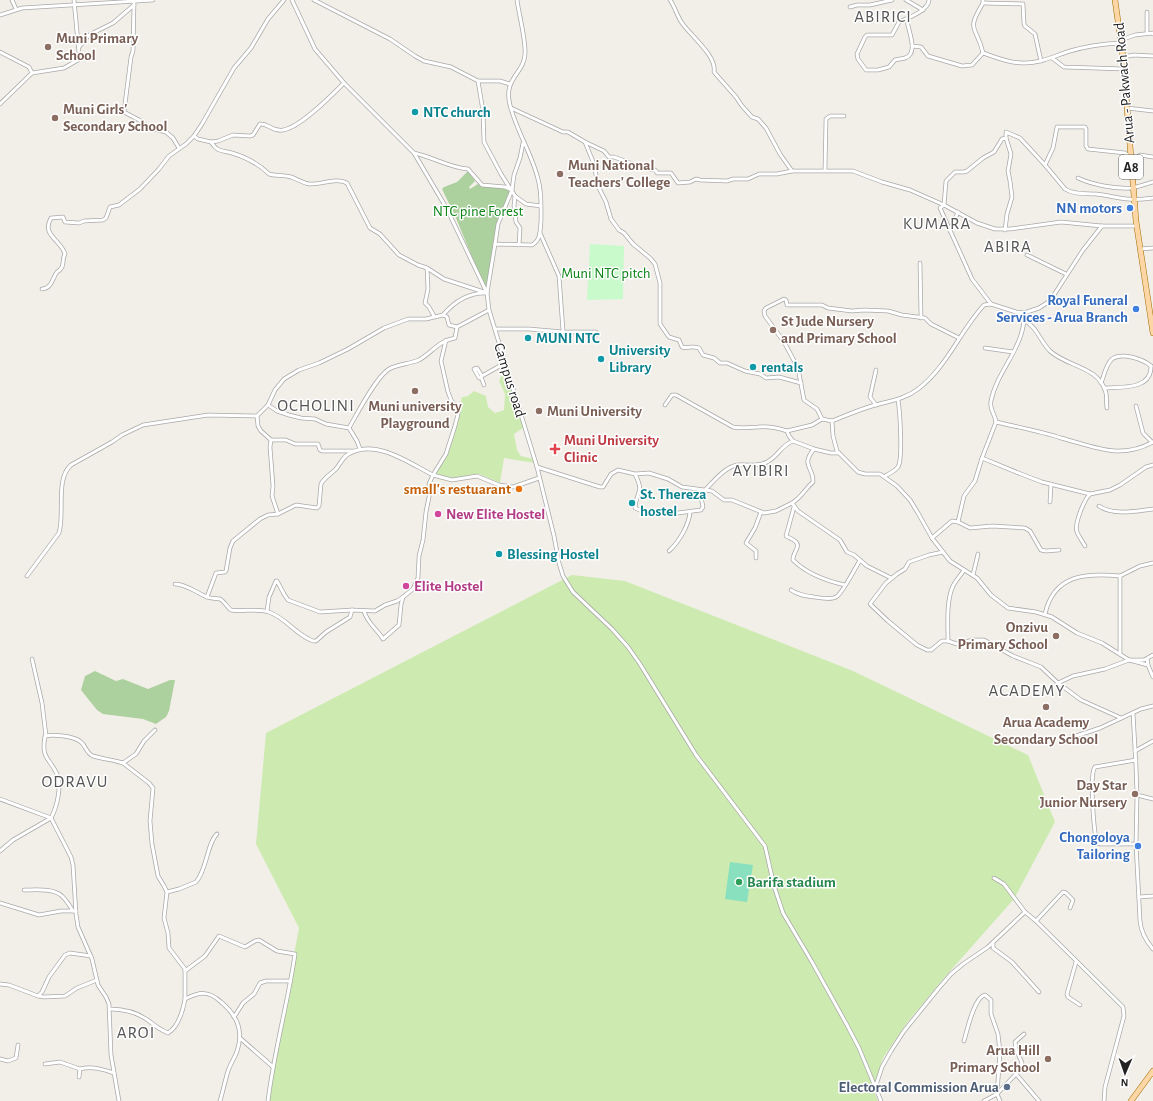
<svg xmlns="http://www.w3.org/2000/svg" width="1153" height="1101" viewBox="0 0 1153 1101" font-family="'Alegreya Sans',sans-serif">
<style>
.grass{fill:#cdebb0}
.forest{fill:#add19e}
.park{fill:#c8facc}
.pitch{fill:#88e0be}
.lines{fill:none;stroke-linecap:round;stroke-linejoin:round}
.minor-casing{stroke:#a9a9a9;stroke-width:4.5}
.primary-casing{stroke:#a06b00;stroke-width:6}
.minor{stroke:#fff;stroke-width:3}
.primary{stroke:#fcd6a4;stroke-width:5}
.education-dot{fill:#8d6e63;stroke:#fff;stroke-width:1.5}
.culture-dot{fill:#0f9aa8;stroke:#fff;stroke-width:1.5}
.shop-dot{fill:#3f7fe0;stroke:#fff;stroke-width:1.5}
.health-dot{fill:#e0444e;stroke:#fff;stroke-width:1.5}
.food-dot{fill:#e8710a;stroke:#fff;stroke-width:1.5}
.hotel-dot{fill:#d1479c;stroke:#fff;stroke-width:1.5}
.leisure-dot{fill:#2e9e5b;stroke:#fff;stroke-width:1.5}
.service-dot{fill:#5c6f8a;stroke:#fff;stroke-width:1.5}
.labels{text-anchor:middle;stroke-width:3;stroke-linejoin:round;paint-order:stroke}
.shield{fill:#fff;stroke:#646464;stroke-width:1}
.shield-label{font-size:14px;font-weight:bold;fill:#222}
.education-label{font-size:15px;font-weight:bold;fill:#785e54;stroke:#fff;text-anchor:start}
.street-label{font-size:15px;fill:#222;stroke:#fff}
.culture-label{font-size:15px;font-weight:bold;fill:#0d838f;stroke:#fff;text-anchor:start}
.shop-label{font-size:15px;font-weight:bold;fill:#366cbe;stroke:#fff;text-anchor:end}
.park-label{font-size:15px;fill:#0c8416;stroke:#fff}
.health-label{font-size:15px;font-weight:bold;fill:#be3a42;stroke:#fff;text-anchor:start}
.food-label{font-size:15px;font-weight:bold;fill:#c56008;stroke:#fff;text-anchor:end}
.hotel-label{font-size:15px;font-weight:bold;fill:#b23c85;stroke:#fff;text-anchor:start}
.leisure-label{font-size:15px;font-weight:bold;fill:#27864d;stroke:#fff;text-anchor:start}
.service-label{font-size:15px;font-weight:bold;fill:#4e5e75;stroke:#fff;text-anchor:end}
.quarter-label{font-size:17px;letter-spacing:1px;fill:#555;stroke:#fff}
</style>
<rect width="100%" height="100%" fill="#f2efe9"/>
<g class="grass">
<path d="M502 375H508L523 428 514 434 517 450 521 456 534 459 535 463 504 458 500 483 479 474H474L458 478 450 477 434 473 443 463 447 454 462 397 468 396 474 391 486 396 488 407 495 413 504 410 505 394 499 381Z"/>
<path d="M572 575 625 581 853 671 1028 755 1055 822 1014 899 944 978 906 1024 883 1058 875 1082 874 1092 878 1101H267L299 928 256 844 266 733Z"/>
</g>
<g class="forest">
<path d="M468 171 475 181 469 187 470 189 478 184 510 190 497 226 486 291 456 218 442 189 444 187 457 182Z"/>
<path d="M95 671 116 681 123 679 148 689 170 680H175L169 711 166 717 156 724 143 719 103 714 97 710 81 690 85 676Z"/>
</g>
<path class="park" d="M590 244 624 246 623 299 587 300Z"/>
<path class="pitch" d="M730 862 753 865 747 902 725 899Z"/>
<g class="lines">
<defs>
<g id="minor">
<path d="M12 0 16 9"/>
<path d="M292 0 315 49 344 83 414 153 447 209 487 293 489 310 537 467 554 536 559 563 563 576 573 592 612 629 628 647 640 664 696 755 765 846 774 886 783 913 812 962 847 1025 859 1048 881 1101"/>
<path d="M314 0 390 39 415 56 424 61 451 67 478 81H500L510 84"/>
<path d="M670 0C675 7 677 16 682 23 691 36 717 56 714 72L736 97 742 106 752 117 758 119 766 128 780 154 792 171"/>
<path d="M906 0 923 10"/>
<path d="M134 2 133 51 131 57 124 112 139 120 150 128 166 132 173 138 179 148"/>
<path d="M983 3 1023 4 1024 24 1025 26 1035 34 1041 61"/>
<path d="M850 7 857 5H870L892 0"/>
<path d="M1147 12V33"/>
<path d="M0 15 22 8 153 0"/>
<path d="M907 19C907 29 920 53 905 58 902 59 898 59 895 60L889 67 878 70H866L858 59 857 54 865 37 867 35H892L899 22C908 18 928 11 929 0"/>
<path d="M1121 40 1135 35 1153 33V34"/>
<path d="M912 46 921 47 928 56 962 66 972 65 983 53"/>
<path d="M79 47 89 35 113 23 134 5"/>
<path d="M0 52 29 67 32 73 0 104"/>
<path d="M983 53C995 57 1008 63 1022 63 1039 64 1054 56 1070 51 1087 46 1103 44 1121 43"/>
<path d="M983 53C977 25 965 33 983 3V0"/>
<path d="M1123 57 1134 55 1153 56"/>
<path d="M1052 58 1064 67 1124 69"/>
<path d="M32 73 64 68 78 60 79 53 74 0"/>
<path d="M478 81 483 111 484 142 501 174 515 196 526 204 541 206"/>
<path d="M511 108 563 132H568L585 142 594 164 598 186 606 202 611 219 619 230 624 233 633 244 650 258 655 264 660 283V324L669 337 679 340 682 347C688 349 691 345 699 348L703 355 714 358 720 363H727L745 371 760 374 766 378 779 377 801 383"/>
<path d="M1127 108 1153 111"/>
<path d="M194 136 198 139 211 142 218 141 233 135 250 136 253 135 260 124C269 123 271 132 283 130 300 128 332 95 344 83"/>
<path d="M211 142C218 153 222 150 232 153 245 157 259 164 269 174 276 176 284 175 291 177 297 179 303 183 309 184 322 185 335 177 347 183L370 228 380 234 399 255 418 265 427 268 444 279 487 293"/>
<path d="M585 142 604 151 609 157H614L633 164 637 167 655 170 656 171 657 173H671L678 183 690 182 696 179 700 180 727 181 733 179H748L759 174H777L792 171H853L882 182 910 190 944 205 977 223 995 229H1010L1061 222 1102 226H1136"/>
<path d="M414 153C433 157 450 168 468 169L482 185 505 187 512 190"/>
<path d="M1131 163 1140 155 1153 157"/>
<path d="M1045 165 1053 148 1057 127H1085L1086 129V146L1088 149 1125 153 1130 157"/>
<path d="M825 170 826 119 830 116H844"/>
<path d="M1078 178C1093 185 1115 189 1131 188 1138 187 1146 184 1153 182"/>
<path d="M515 196 514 206 516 222 520 228 519 245"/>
<path d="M1102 226 1083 250 1050 301 1039 308 1024 313 1016 312 991 304 984 305C960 331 947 367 918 389 904 400 888 401 872 406 858 410 845 416 832 421L833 436 837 451 858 472 865 474H880L897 486 910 500 918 513 932 538 950 561 977 578 991 595 1008 608 1036 612 1052 617 1077 633 1102 643 1129 660 1148 665"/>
<path d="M1005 230 1007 214 1012 197 1010 181 1008 171 1011 154 1006 138V132L1020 138 1045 165 1065 189C1074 195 1086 193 1096 194 1119 197 1128 202 1153 198"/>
<path d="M950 231 958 212"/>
<path d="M540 233 559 276 563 331"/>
<path d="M495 244 498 224 512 190 514 175 520 158 523 143"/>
<path d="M1140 249 1153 248"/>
<path d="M1027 255 1066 274"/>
<path d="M920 263 921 318"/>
<path d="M427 268 428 289 425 303 429 307 434 316"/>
<path d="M42 289C52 288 52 279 57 272 59 271 61 269 62 267 64 263 62 259 65 254 61 240 41 235 51 218L63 217 65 222 79 223 84 221 103 220 106 218 110 207 119 205 140 189 159 169 169 156 186 144 194 136 202 124 234 68 251 48 268 19 284 0"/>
<path d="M487 293 495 244 532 245C541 240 540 231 541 221 541 208 542 192 538 179 532 154 516 130 510 105 503 78 524 74 525 54 526 40 519 15 517 0"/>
<path d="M991 304 972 279 940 208 944 205 946 181 955 172H964L967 171 983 158 994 152 1002 139 1006 138"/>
<path d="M443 315C454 302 468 293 485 293"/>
<path d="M1024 320C1037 327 1040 341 1050 351 1067 367 1099 366 1106 393 1107 398 1106 403 1107 408"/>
<path d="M495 329H529L563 332H596V335"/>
<path d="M985 348 1013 352"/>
<path d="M1101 383C1104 376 1106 364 1112 359 1122 352 1143 359 1151 366"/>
<path d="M484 385 481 377 479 378 474 369 477 368 482 376 505 363"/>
<path d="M1104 388C1121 387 1152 390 1151 366"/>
<path d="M268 405 275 390 284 379 299 370 319 363 348 349 384 328 408 319H426L443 315 447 317 449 325 457 327"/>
<path d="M665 405 672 395H676L733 427C742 429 749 427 758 427 768 426 778 428 787 431L789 436 793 441 814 449 831 453H839"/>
<path d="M876 405 870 397 876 370"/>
<path d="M1136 406 1143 433 1152 442"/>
<path d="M257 416 258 426 261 431 271 440H286L295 444H318L320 450 322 451H354"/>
<path d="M832 421 822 419 817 409 804 400 798 368 784 342 765 316 764 311 766 308 784 299 786 300 787 305H822L828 308 852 311 864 310 888 311 902 315 925 318 931 324 959 338"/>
<path d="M996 422C1017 427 1040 431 1061 438 1095 447 1120 460 1153 442"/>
<path d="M349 428C357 414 376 377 389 369 398 364 409 364 419 360 433 352 438 341 455 338L457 327 489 310"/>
<path d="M787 431 812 425 822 419"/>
<path d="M271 440 270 447 273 486 272 496 278 514"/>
<path d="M982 458 1021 474 1042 482 1090 494 1110 490 1120 485 1146 467 1153 465"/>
<path d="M537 467 600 487H603L611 474 618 470 635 474 649 473 668 479 682 487 712 491 724 500H732L764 513 776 511 792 503 798 511 840 540 847 552 854 555 867 566 891 578"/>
<path d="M635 474C645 494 636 491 635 508L642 511 670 514 701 510 703 507 701 497 702 490"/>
<path d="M885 476C889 474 895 471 898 467 903 459 900 412 898 400"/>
<path d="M706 489C714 481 725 467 737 465 746 464 758 467 767 462 779 456 780 446 793 441"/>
<path d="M1050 502 1051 484"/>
<path d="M792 503C802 497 804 490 813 482 814 467 800 466 814 449"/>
<path d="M1099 506C1114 516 1136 511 1153 509"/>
<path d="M794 507 786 536C789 538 793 539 795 541 802 546 792 553 793 560 807 574 827 581 845 585"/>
<path d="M958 522 964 496 975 481 982 458 996 422C995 414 989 409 991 401 997 370 1026 346 1024 313"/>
<path d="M932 538 952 521 958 522 970 528 992 526 1025 528 1030 531 1041 550 1046 551 1059 550"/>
<path d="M1085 546C1083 542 1079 537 1077 532 1074 524 1084 500 1090 494"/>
<path d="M669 551C679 542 689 525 690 512"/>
<path d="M943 552 929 555 909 562 905 569 897 574 886 583 870 604 888 621 917 645 927 650H931L942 641H948L957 644 973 640H984L1013 656 1041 667 1058 683 1081 700 1121 718"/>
<path d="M756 558V551L746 543 755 528 761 512"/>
<path d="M973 575 978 554"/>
<path d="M27 576 59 533C65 514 55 479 71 465L112 442 122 435 143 425 208 415 257 416 268 405 277 411 289 415 301 418 315 419 326 424 349 428 357 441 360 449"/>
<path d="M175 584C186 584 197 593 207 597 211 599 216 598 220 599 224 601 227 607 231 610 242 612 259 608 269 612 286 618 296 635 313 641H316L326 632 350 617 352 610"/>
<path d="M791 590C798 595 806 596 814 597 820 598 831 600 836 597 842 594 856 567 860 560"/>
<path d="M207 597 216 573 225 572 226 571 230 548 233 541 260 519 268 515 278 514 296 505 317 508 319 506 321 484C324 478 331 474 336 469 340 464 342 459 347 455 374 437 409 463 433 475L446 454 455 426 458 414V407L452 402 448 392 441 361 446 340"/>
<path d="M267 611 269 597 276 581H277L284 594 288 600 320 612 352 610 375 611 385 605 397 601 403 597 413 589 418 578 419 556 423 540 426 512 430 492 429 484 433 475 452 480 477 476 499 485 513 487 539 478"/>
<path d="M364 611C367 623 377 629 383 639L399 625 401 605 403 597"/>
<path d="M1045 614C1054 574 1086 573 1120 576"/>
<path d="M948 641C948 625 946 601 953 586 956 580 961 575 964 570"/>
<path d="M1120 654V576L1140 566 1153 563"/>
<path d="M32 659 42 703 46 736"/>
<path d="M1147 659 1148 665 1153 677"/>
<path d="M1058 683 1073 676 1105 669 1129 660H1144L1153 655"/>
<path d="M1133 713 1136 766 1137 795 1136 844 1140 921C1141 932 1146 941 1153 949"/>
<path d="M1070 738 1100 728 1141 709 1153 706"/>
<path d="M1135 751 1153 741"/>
<path d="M123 763 149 783 153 788 150 821 152 844 158 876 164 886 167 892 164 918 168 933 169 948 185 969V999"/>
<path d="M1137 795 1153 799"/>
<path d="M0 799 51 818 71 857 73 865 76 914 78 927 92 959 98 985 106 997 109 1004 111 1055 119 1101"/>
<path d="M1136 844H1101L1097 843C1094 832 1089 774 1095 767L1136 760"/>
<path d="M0 851 13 840 51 818C57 807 62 786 57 774 49 757 41 759 45 736 53 734 74 736 81 742 86 746 86 753 93 756 103 759 114 760 123 763L136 754 144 741 155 730"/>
<path d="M994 878 1004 884 1025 912 1036 921 1123 1007 1124 1016 1105 1087 1104 1101"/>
<path d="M24 890C35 890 53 888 62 896 66 900 70 906 73 911"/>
<path d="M167 892 179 889 196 882C207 870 207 843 217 834"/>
<path d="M1139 897 1153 896"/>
<path d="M0 903 39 915 61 911H76"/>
<path d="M1036 921 1063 892 1066 893 1073 900 1070 908"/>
<path d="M993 944V948L1012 962 1039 992"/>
<path d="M1076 962 1067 994 1068 997 1080 1005"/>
<path d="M185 971 205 956 219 936 245 947 255 941 259 940 277 951 295 954C288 1003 274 1051 268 1101"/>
<path d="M0 984 9 985 38 996 42 992 49 977 65 955 70 953 91 956"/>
<path d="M38 996 44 997 65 996 77 988 97 980"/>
<path d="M110 1009C125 1009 137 1012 149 1021 155 1026 161 1030 168 1033 178 1027 183 1010 185 999 200 992 208 990 221 1002 239 1017 244 1033 236 1054 233 1060 230 1065 228 1071 225 1081 223 1091 220 1101"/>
<path d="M234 1017 243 1003 254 994 260 983 266 981H291"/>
<path d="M240 1038C251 1048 262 1057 273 1067"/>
<path d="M964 1041C967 1031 974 997 985 995L991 1000V1014L998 1034 1000 1052 997 1094"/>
<path d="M0 1059 8 1061 16 1058 18 1045"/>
<path d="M45 1064 60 1062 80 1069"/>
<path d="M1016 1074 1022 1063 1016 1049 1015 1042 1024 1034"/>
<path d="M79 1077 80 1069C92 1066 102 1069 114 1073"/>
<path d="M875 1088 882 1067 891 1051 904 1031 938 989 951 974 963 964 988 947 1025 912"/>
<path d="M997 1094 1016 1074 1039 1101"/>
<path d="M984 1101 997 1094 1000 1101"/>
</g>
<g id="primary">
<path d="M1115 0 1123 57 1136 221 1153 333"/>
<path d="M1131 1101 1153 1071"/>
</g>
</defs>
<use href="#minor" class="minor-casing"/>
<use href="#primary" class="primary-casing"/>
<use href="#minor" class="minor"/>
<use href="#primary" class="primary"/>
</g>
<g class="education-dot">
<circle cx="48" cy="47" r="4"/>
<circle cx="55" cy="118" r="4"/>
<circle cx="560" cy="174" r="4"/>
<circle cx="773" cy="330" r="4"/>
<circle cx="415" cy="391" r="4"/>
<circle cx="539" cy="411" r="4"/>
<circle cx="1056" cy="636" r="4"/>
<circle cx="1046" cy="707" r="4"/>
<circle cx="1135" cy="794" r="4"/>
<circle cx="1048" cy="1059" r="4"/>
</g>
<g class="culture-dot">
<circle cx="415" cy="112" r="4"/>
<circle cx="528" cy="338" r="4"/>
<circle cx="601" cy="359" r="4"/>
<circle cx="753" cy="367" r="4"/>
<circle cx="632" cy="503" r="4"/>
<circle cx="499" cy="554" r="4"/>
</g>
<g class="shop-dot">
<circle cx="1130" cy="208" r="4"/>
<circle cx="1136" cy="309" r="4"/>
<circle cx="1138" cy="846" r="4"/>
</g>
<path class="health-dot" d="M553 443h4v4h4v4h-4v4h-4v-4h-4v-4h4z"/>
<circle class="food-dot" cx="519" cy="489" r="4"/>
<g class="hotel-dot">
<circle cx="438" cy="514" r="4"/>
<circle cx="406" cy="586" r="4"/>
</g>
<circle class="leisure-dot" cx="739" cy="882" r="4"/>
<circle class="service-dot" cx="1007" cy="1087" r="4"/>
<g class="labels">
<rect class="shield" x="1119" y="155" width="24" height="24" rx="3"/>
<g class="shield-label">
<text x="1131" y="172">A8</text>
</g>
<g class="education-label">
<text x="56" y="43">Muni Primary<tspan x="56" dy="17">School</tspan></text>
<text x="63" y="114">Muni Girls'<tspan x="63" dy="17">Secondary School</tspan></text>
<text x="568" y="170">Muni National<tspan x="568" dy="17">Teachers' College</tspan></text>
<text x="781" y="326">St Jude Nursery<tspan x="781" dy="17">and Primary School</tspan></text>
<text x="415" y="411" text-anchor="middle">Muni university<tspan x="415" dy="17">Playground</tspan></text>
<text x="547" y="416">Muni University</text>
<text x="1048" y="632" text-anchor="end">Onzivu<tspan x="1048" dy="17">Primary School</tspan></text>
<text x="1046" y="727" text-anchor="middle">Arua Academy<tspan x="1046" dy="17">Secondary School</tspan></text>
<text x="1127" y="790" text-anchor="end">Day Star<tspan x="1127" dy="17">Junior Nursery</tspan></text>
<text x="1040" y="1055" text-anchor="end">Arua Hill<tspan x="1040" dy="17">Primary School</tspan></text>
</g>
<g class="street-label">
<text transform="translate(1124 83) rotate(-95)" y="5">Arua - Pakwach Road</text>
<text transform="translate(510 380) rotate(73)" y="5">Campus road</text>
</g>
<g class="culture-label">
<text x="423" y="117">NTC church</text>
<text x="536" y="343">MUNI NTC</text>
<text x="609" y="355">University<tspan x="609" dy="17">Library</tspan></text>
<text x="761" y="372">rentals</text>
<text x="640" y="499">St. Thereza<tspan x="640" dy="17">hostel</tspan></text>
<text x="507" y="559">Blessing Hostel</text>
</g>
<g class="shop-label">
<text x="1122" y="213">NN motors</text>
<text x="1128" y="305">Royal Funeral<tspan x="1128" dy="17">Services - Arua Branch</tspan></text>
<text x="1130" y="842">Chongoloya<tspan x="1130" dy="17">Tailoring</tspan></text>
</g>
<g class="park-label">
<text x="478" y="216">NTC pine Forest</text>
<text x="606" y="278">Muni NTC pitch</text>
</g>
<g class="health-label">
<text x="564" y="445">Muni University<tspan x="564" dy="17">Clinic</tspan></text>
</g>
<g class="food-label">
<text x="511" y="494">small's restuarant</text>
</g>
<g class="hotel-label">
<text x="446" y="519">New Elite Hostel</text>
<text x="414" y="591">Elite Hostel</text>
</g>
<g class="leisure-label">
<text x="747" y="887">Barifa stadium</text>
</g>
<g class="service-label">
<text x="999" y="1092">Electoral Commission Arua</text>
</g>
<g class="quarter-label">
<text x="883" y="22">ABIRICI</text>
<text x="937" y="229">KUMARA</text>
<text x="1008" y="252">ABIRA</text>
<text x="316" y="411">OCHOLINI</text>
<text x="761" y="476">AYIBIRI</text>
<text x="1027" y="696">ACADEMY</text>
<text x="75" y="787">ODRAVU</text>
<text x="136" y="1038">AROI</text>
</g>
</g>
<g transform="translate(1125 1073) rotate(182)" stroke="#ffffff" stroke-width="3" paint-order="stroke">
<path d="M0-3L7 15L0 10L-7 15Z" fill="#222222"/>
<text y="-6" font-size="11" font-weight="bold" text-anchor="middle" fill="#222222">N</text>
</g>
</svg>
